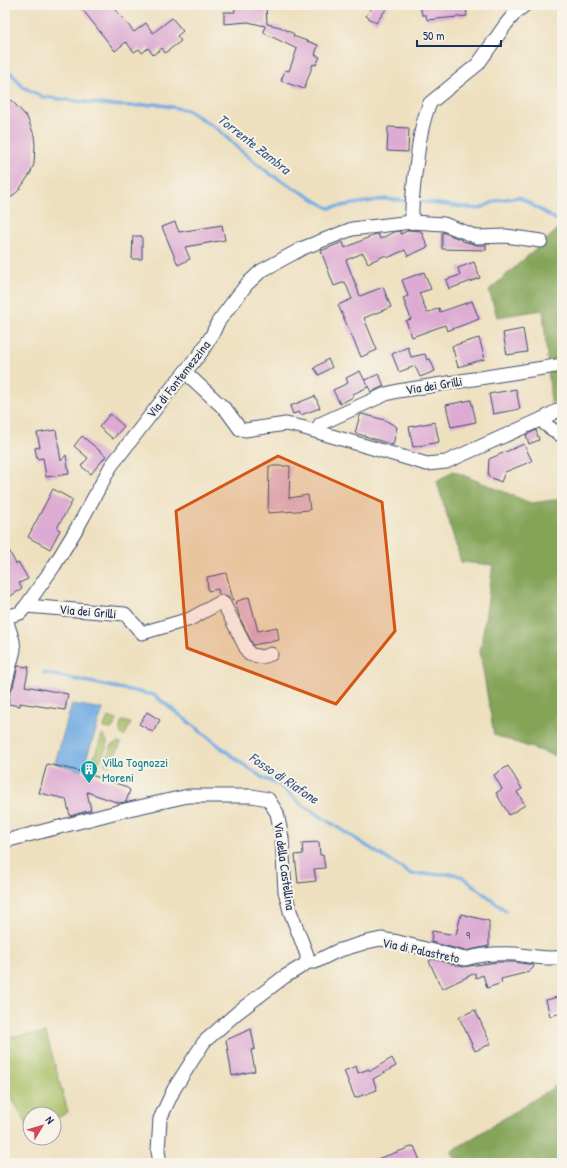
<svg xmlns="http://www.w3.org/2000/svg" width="567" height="1168" viewBox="0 0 567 1168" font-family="'Patrick Hand',sans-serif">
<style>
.green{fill:#a6bd62;stroke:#607660}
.forest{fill:#84a458;stroke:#506a5b}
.water{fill:#73ade3;stroke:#476ea0}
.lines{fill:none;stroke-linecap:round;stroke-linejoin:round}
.stream{stroke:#73ade3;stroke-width:3.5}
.building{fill:#ddaad3}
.street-casing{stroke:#3b4a6d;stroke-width:15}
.street{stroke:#fff;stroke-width:13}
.marked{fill:#d45514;fill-opacity:0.2;stroke:#d45514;stroke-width:3;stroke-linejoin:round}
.labels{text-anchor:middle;stroke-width:4;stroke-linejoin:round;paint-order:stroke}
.number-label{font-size:11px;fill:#4c4e7b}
.street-label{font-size:13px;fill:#1b2f5e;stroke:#f7f3e8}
.culture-label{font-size:13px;fill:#0d838f;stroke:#f7f3e8;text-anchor:start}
.water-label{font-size:14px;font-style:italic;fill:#355586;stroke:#f7f3e8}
</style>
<rect width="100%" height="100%" fill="#f7f3e8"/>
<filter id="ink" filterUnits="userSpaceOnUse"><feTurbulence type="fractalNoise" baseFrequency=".025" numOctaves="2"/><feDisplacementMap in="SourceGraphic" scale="8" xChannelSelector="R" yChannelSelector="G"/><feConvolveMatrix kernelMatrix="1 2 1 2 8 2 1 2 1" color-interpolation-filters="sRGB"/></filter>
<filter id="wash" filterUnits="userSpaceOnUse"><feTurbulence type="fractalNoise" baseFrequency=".012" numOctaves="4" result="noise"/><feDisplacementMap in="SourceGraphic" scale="16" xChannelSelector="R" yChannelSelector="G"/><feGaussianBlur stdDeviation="0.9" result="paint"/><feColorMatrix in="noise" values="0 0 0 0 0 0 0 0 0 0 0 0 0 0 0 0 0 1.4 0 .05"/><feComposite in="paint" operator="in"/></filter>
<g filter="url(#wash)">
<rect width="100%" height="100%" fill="#eee0bf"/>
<g class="green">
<path d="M108 717 117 720 114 726 111 729 103 728Z"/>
<path d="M122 721 131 723 124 737C119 733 119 727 122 721Z"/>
<path d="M102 735C113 742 103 754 99 763L93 760Z"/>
<path d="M118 742 121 743 109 766 104 764 112 745Z"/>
<path d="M46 1033 68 1112 54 1120V1114H30V1130L5 1087V1037Z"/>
</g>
<g class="forest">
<path d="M561 222H562V400L551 403 543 310 497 317 489 290 555 232Z"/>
<path d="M453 471 531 503 562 499V758L494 735 480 652 493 565 461 562 437 482Z"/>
<path d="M562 1082V1163H455L452 1151Z"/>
</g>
<path class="water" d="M72 704 103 709 82 771 55 763Z"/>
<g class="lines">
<g class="stream">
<path d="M5 65 11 73 23 87 43 97 109 105 134 106 156 104 187 110 219 130 240 150 270 174 329 208 385 199 409 201"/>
<path d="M415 201 479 209 498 200 519 197 562 223"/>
<path d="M44 673 154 695 245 766 263 778 279 785 301 804 411 874H454L464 878 506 911"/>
</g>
</g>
<g id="blocks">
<g class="building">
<path d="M79 5H112L134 32 146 23 153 33 172 18 183 31 177 36 181 41 165 53 162 48 153 55 148 48 142 53 139 49 134 52 126 42 115 51Z"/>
<path d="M234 5H266L267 24 280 27 294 34 293 36 318 45 315 55 320 57 316 65 313 64 304 89 281 81 285 70 289 71 297 49 264 33 265 26 248 22 224 24V12H235Z"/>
<path d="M374 5H389L376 23 366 16Z"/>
<path d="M420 5H466L467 16 427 20 426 15H422Z"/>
<path d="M5 96 14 103 27 117 34 135 35 145 34 164 30 174 19 190 5 203Z"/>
<path d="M388 127 409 128 408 152 387 151Z"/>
<path d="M175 222 179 232 222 225 225 240 185 247 190 259 178 265 162 227Z"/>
<path d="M409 230 421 231 428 247 408 256 405 250 387 258 386 255 368 263 363 253 346 260 360 296 383 287 391 307 364 318 377 350 361 357 338 305 352 299 345 282 334 286 321 251 343 242 345 248 376 234H378L380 239 394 232 400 231 401 234Z"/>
<path d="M442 232 462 240V241L477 245H486V250L442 249Z"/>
<path d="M133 236H142V259H132Z"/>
<path d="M474 262 480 278 449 289 446 280 460 275 458 268Z"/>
<path d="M424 272 431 289 419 293 427 313 439 308 440 312 472 301 479 319 447 331 445 325 412 337 406 321 411 319 403 298 408 296 402 280Z"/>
<path d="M523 329 527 352 507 355 503 333Z"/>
<path d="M479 338 485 359 458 367 452 346Z"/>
<path d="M408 347 411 357 425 354 427 360 430 359 435 371 420 377 415 366 399 372 392 354Z"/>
<path d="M328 359 332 367 319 375 314 368Z"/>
<path d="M360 371 368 387 353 394V397L340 404 333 390 348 383 346 378Z"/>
<path d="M379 374 384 386 371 392 365 380Z"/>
<path d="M516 389 520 409 493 414 489 394Z"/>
<path d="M315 396 320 408 301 415 299 412 293 414 290 406Z"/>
<path d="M471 400 476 422 451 427 446 405Z"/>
<path d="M110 414 124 426 113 439 99 427Z"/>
<path d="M362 414 385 420 397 427 393 445 355 433 360 415Z"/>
<path d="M435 422 439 442 413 447 409 427Z"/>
<path d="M56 430 61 461 66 455 69 474 46 477 43 458 37 459 35 448 40 447 37 433Z"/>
<path d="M536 430 539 440 529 444 526 435Z"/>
<path d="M82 436 106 456 91 474 81 466 88 458 74 446Z"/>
<path d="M524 444 532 461 505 472 501 482 488 476 489 459Z"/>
<path d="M269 466H290L289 498 308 495 310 510 268 513Z"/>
<path d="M53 489 73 500 57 528 60 530 50 549 28 537Z"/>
<path d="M5 543 16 564 19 563 28 579 19 583 22 589 9 597 5 588Z"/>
<path d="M226 573 233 600H231L225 595H219L218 589 208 591 207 577Z"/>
<path d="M249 597 258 631 277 627 279 640 253 645 240 618 235 602Z"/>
<path d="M18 666 29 667 25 686 68 694 65 710 20 703V706L8 704 10 691 13 687Z"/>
<path d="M147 712 160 720 153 732 139 724Z"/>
<path d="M47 764 79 771 124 786 130 790 126 802 119 803 87 792 91 810 70 816 66 799 39 793Z"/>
<path d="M508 766 522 789 517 792 525 805 509 815 496 793 502 789 494 775Z"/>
<path d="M319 842 320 855H323L325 868 314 869 316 881 298 883 295 855 303 854 302 843Z"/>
<path d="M461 914 489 921V946L465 951 431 942 432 931 456 935Z"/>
<path d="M433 959 463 967 497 962H514L534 965 533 968 529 972 501 979 502 983 487 988 483 975 476 978 475 973 442 989 429 961Z"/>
<path d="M562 996V1013L550 1016 546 1000Z"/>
<path d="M475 1010 491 1044 475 1051 459 1017Z"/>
<path d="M251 1029 255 1049 251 1050 255 1071 232 1076 226 1040Z"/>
<path d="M392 1058 396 1066 373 1079 377 1090 355 1098 344 1071 356 1066 358 1073 369 1069 370 1071Z"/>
<path d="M414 1146 421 1163H370L369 1162Z"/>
</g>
</g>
</g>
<g filter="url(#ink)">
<use href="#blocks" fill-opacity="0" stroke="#3b4a6d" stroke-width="1"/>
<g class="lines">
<defs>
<g id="street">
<path d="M412 222C411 201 414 181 417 160 419 141 422 121 430 103L478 64 506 24 515 13 525 5"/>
<path d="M185 372 227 411 240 429 245 430 286 424 301 427 427 464 446 462 542 419 562 408"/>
<path d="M542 419 546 425 562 436"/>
<path d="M318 431 320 424 386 394 398 391 562 365"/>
<path d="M26 606 125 614 142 633 190 619 221 602 224 604 249 654 262 657 271 654"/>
<path d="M5 616 13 641 14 650 5 685"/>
<path d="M6 617 20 613 26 606 54 566 80 523 111 466 174 385 200 354 212 335 218 322 233 302 247 284 261 271 303 248 352 229 412 222 444 224 477 237 506 236 541 241"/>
<path d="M5 841 125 810 188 796H252L268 799 277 813 282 838 285 891 290 911 307 955V962"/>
<path d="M307 962H315L337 951 367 942 381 939 398 942 465 959C481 954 499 953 515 954 530 956 547 960 562 957"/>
<path d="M160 1163 158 1151 160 1119 174 1089 204 1042 238 1012 284 977 304 965 307 962"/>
</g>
</defs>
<use href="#street" class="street-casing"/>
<use href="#street" class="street"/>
</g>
</g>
<path class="marked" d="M278 456 382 502 395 631 336 704 187 648 176 511Z"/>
<defs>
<symbol id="building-pin" viewBox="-11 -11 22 30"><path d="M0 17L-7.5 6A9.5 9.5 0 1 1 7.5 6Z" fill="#0f9aa8" stroke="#f7f3e8"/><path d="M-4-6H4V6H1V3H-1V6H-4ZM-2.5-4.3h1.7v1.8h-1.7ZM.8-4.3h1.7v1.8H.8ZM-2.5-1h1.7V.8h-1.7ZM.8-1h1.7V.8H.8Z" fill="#fff"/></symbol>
</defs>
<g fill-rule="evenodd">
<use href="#building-pin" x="79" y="759" width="20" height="27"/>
</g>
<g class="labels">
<g class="number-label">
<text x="468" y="939">9</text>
</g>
<g class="street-label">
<text transform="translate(178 379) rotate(-52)" y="5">Via di Fontemezzina</text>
<text transform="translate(434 385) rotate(-9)" y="5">Via dei Grilli</text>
<text transform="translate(88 611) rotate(5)" y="5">Via dei Grilli</text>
<text transform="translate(285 866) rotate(82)" y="5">Via della Castellina</text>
<text transform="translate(421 950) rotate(12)" y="5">Via di Palastreto</text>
</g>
<g class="culture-label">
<text x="102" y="767">Villa Tognozzi<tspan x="102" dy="15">Moreni</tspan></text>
</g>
<g class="water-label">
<text transform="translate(254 144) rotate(38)" y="5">Torrente Zambra</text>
<text transform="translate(284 778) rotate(34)" y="5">Fosso di Riafone</text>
</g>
</g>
<rect width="567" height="1168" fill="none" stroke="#f7f3e8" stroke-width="20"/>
<g transform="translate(42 1126) rotate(52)"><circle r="19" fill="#f7f3e8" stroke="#9fa5b1"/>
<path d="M0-3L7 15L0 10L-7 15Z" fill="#d1495b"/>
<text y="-6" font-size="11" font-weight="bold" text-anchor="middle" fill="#1b2f5e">N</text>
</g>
<path d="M417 40v6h84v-6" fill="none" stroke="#1b2f5e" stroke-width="2"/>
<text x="423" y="40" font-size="12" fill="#1b2f5e" stroke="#f7f3e8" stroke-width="3" paint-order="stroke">50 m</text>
</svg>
